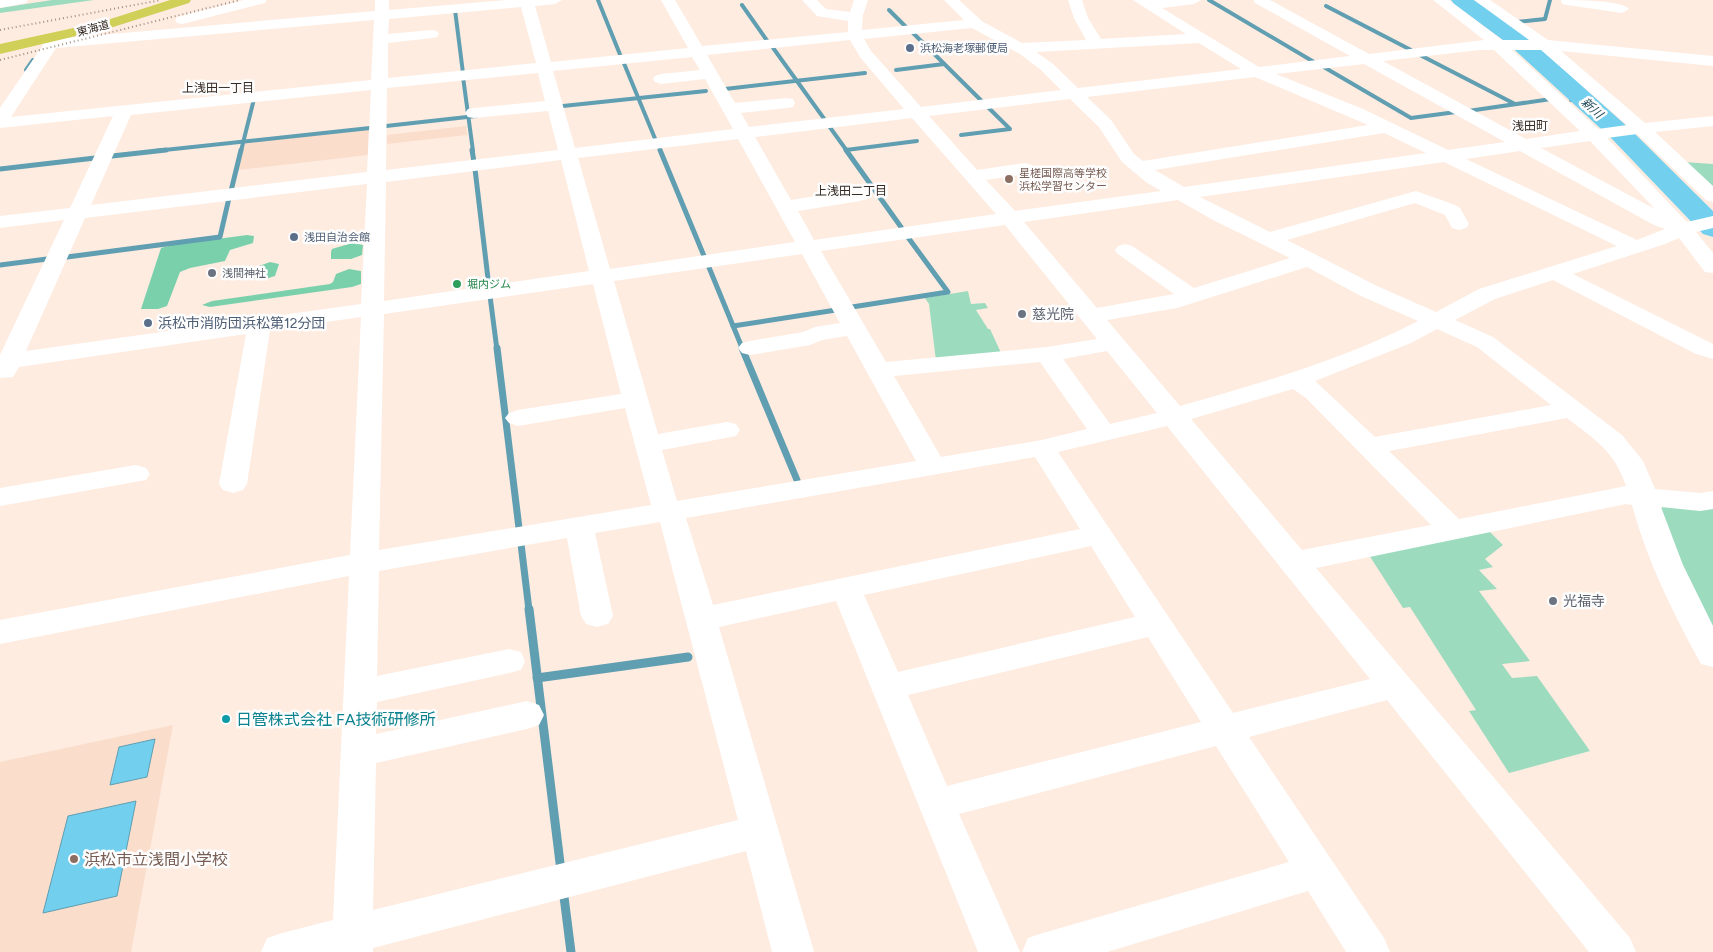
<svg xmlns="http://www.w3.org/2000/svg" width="1713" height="952" viewBox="0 0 1713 952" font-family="Figtree,'Noto Sans JP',sans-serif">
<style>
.built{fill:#faddcb}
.green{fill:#9ddbbf}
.forest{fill:#7bd0ac}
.water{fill:#72cfee;stroke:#609eb1}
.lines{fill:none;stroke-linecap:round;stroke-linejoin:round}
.stream-far3{stroke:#609eb1;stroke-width:4}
.stream-far2{stroke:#609eb1;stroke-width:5}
.stream-far1{stroke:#609eb1;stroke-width:7}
.stream{stroke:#609eb1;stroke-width:9}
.river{fill:#72cfee;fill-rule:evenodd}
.minor{fill:#fff;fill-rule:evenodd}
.highway{fill:#d0cf58;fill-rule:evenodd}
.rail{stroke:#9e8f86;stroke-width:2;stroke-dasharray:1 3;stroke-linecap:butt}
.service-dot{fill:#5c6f8a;stroke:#fdfdfd;stroke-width:2}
.education-dot{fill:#8d6e63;stroke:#fdfdfd;stroke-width:2}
.worship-dot{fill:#6b7280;stroke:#fdfdfd;stroke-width:2}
.leisure-dot{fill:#2e9e5b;stroke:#fdfdfd;stroke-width:2}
.culture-dot{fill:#0f9aa8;stroke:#fdfdfd;stroke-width:2}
.labels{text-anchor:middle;stroke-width:5;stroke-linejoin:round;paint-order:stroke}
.far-street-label{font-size:11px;fill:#352a23;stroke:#fdfdfd}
.far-service-label{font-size:11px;fill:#4e5e75;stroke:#fdfdfd;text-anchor:start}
.far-education-label{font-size:11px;fill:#785e54;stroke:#fdfdfd;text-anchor:start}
.far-worship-label{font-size:11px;fill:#5b616d;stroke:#fdfdfd;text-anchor:start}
.far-leisure-label{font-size:11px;fill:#27864d;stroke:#fdfdfd;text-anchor:start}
.far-neighbourhood-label{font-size:12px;fill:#352a23;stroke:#fdfdfd}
.far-water-label{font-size:12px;font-style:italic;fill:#244e5b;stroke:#fdfdfd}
.worship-label{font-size:14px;fill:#5b616d;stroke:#fdfdfd;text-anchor:start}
.service-label{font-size:14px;fill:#4e5e75;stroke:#fdfdfd;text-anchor:start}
.near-culture-label{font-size:16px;fill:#0d838f;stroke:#fdfdfd;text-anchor:start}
.near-education-label{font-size:16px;fill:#785e54;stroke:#fdfdfd;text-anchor:start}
</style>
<rect width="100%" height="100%" fill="#feece1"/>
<g class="built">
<path d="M466 126 467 135 387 144V135Z"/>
<path d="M369 129 368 155 238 170 245 142Z"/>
<path d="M173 725 131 952H0V762Z"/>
</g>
<g class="green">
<path d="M52 0H94L0 13V8Z"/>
<path d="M1683 162 1713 164V190Z"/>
<path d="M968 291 971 304 985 303 988 308 976 310 988 329H990L1002 355 936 361 929 304 925 298Z"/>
<path d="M1665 505 1713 506V633L1658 511Z"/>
<path d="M1489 531 1503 545 1485 559 1493 567 1479 570 1497 589 1479 591 1530 661 1502 664 1512 678 1537 676 1590 751 1509 773 1469 711 1476 710 1410 607 1403 608 1369 555Z"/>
</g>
<g class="forest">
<path d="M247 235 254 236 253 243 230 250 225 261 190 268 180 272 167 306 158 309H141L161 248 172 245Z"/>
<path d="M352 243 363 245 362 255 351 259H331V252L332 249Z"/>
<path d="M270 262 279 264 275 276 262 280 253 278 259 266Z"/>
<path d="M349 269 361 271V284L352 287 210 307 202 305 212 301 330 284 333 282 336 274Z"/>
</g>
<g class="water">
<path d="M155 739 147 777 110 785 119 747Z"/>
<path d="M136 801 117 896 43 913 68 816Z"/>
</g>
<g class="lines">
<g class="stream-far3">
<path d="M598 0 621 57"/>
<path d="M1209 0 1314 62"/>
<path d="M742 5 768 42"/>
<path d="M1326 6 1411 50"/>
<path d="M455 10 463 73"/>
<path d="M889 10 907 28"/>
<path d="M1496 24 1545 19 1550 0"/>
<path d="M911 31 1010 129 961 135"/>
<path d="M771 45 825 120"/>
<path d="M1420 55 1515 104"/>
<path d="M623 61 656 141"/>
<path d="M1322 66 1411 118 1456 112"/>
<path d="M26 70 33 60"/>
<path d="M896 70 944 64"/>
<path d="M463 77 473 151"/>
<path d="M725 89 865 73"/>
<path d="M1571 100H1583"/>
<path d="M563 106 706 91"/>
<path d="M1468 111 1551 99"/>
<path d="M386 126 476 116"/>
<path d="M829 126 847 151"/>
<path d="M846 150 917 141"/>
<path d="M155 151 370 128"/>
<path d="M241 151 254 99"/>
</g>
<g class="stream-far2">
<path d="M472 150 474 162"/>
<path d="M660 150 704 256"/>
<path d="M846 150 901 227"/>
<path d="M112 156 166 150"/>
<path d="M0 169 95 158"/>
<path d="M475 169 489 287"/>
<path d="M231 191 241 150"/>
<path d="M67 257 220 237 229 198"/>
<path d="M0 265 47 259"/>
<path d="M708 265 743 350"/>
<path d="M490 296 497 350"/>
<path d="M852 307 948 292 907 236"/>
<path d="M733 326 836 310"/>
</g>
<g class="stream-far1">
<path d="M497 348 519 528"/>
<path d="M742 348 797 480"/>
<path d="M521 544 529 610"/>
</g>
<g class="stream">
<path d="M529 609 561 871"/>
<path d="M537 678 688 657"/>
<path d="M563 889 571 952"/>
</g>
<path class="river" d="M1451 0H1474L1523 33 1630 129 1713 211V237L1703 234 1612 139 1507 43 1454 4Z"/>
<g class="minor">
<path d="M0 0H28L26 3 0 8Z"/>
<path d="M244 0H267L265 3 182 24 177 23 175 20 177 17Z"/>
<path d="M375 0H389V10L507 0H562L555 4 535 6 551 62 688 48 661 0H675L702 46 848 32V21L817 16 802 0H817L826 9 850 12 854 0H868L863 15 862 30 964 20 944 0H959L983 22 1022 43 1086 40 1074 18 1068 0H1082L1088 18 1101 39 1186 34 1133 0H1201L1194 4 1162 8 1259 67 1350 56 1255 3 1253 0H1270L1369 54 1484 40 1433 0H1449L1502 40H1529L1474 0H1490L1548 40 1713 56V66L1561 51 1645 123 1713 116V126L1655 132 1713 186V202L1706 200 1637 134 1607 138 1687 222 1713 216V228L1696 232 1713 253V273L1705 272 1679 238 1665 244 1573 274 1713 344V359L1696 354 1553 280 1495 299 1455 320 1493 337 1622 435 1643 461 1655 489 1700 493 1713 491V509L1700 511 1661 507 1683 565 1713 626V667L1701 664C1673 613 1647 561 1632 505L1626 504 1316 568 1630 938 1636 952H1589L1387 700 1249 737 1384 938 1390 952H1346L1308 891 1107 952H1022L1028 938 1043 933 1289 862 1216 746 959 814 1020 952H978L836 601 719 627 814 952H772L746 851 373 948V952H261L267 938 282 933 333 920 349 576 0 644V620L350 555 361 317 270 330 247 484 243 490 233 493 223 490 219 484 246 334 19 367 13 377 0 378V355L64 220 0 228V216L70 208 113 116 0 128V108L43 45 37 39 39 36 44 35 54 39 375 11ZM521 7 536 63 388 78V43L432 38 437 37 439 34 437 31 432 30 388 34 389 19ZM374 20 371 80 11 117 56 48ZM972 28 1020 54 1041 70 1061 90 921 107 871 51 864 39ZM850 40 860 57 904 109 749 127 741 113 787 108 793 107 795 103 793 99 787 98 735 103 707 55ZM1199 43 1241 69 1078 88 1053 64 1036 52ZM1480 50H1494L1580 131 1526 139 1383 61ZM1512 50H1541L1627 125 1598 129ZM692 57 700 70 661 74 655 76 653 79 655 82 661 84 705 79 733 129 575 148 553 71ZM1364 64 1505 142 1448 150 1363 109 1276 74ZM538 73 545 101 474 108 468 109 465 113 468 117 474 118 548 111 558 150 386 170 387 88ZM1255 77 1368 125 1143 161 1134 154 1111 120 1087 97ZM371 90 367 172 91 205 131 115ZM1070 99 1099 127 1122 162 1146 182 1161 191 1015 211 986 180 1032 173 1034 169 1032 165 1025 163 977 170 929 116ZM912 118 996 214 814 240 798 211 860 201 867 199 870 195 867 191 860 189 791 200 755 137ZM1384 133 1426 153 1184 187 1155 170ZM738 139 795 242 610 269 578 158ZM1590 141 1655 209 1541 148ZM1520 151 1652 224 1665 229 1637 240 1466 159ZM561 160 589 271 384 301 386 182ZM1444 162 1617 246 1479 289 1436 312 1377 286 1287 240 1415 203 1445 215 1452 228 1459 230 1466 228 1469 224 1460 208 1455 205 1416 191 1270 232 1200 197ZM367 184 361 304 26 351 85 218ZM1178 200 1213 220 1290 258 1194 288 1132 246 1125 244 1118 246 1115 250 1118 254 1174 294 1097 308 1024 222ZM1005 225 1097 339 1047 347 886 362 821 251ZM802 254 840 323 815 327 803 332 750 341 742 343 738 348 742 353 750 355 810 345 822 340 847 336 916 461 677 501 662 450 736 436 740 430 736 424 727 422 658 434 614 281ZM1307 267 1361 296 1418 321C1343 360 1261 383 1180 406L1107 320 1177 308ZM593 284 621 394 518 410 509 413 505 418 509 423 518 426 625 408 651 505 379 550 384 314ZM1437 329 1477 347 1551 405 1375 437 1315 381 1411 343ZM1107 351 1157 413 1110 424 1063 359ZM1040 362 1087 429 1042 440 941 457 894 376ZM1293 389 1306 398 1431 525 1302 550 1191 419ZM1567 418C1595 440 1614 450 1626 486L1459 519 1389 451ZM1167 426 1370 679 1233 713 1058 452ZM1035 457 1080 529 713 605 686 518ZM660 522 738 820 373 910 376 763 527 729 539 725 544 715 539 705 527 701 376 734 377 702 509 673 521 670 525 661 521 652 509 649 377 676 379 571 567 538 581 616 586 624 597 627 608 624 613 616 595 533ZM1091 546 1135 617 898 672 864 595ZM1148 637 1201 722 947 786 908 695Z"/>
<path d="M1561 0C1575 0 1621 0 1629 9L1622 13 1567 5 1562 4Z"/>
<path d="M136 465 146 468 150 474 146 480 0 506V488Z"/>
</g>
<path class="highway" d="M170 0H191L189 3 110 28 0 54V44L101 22Z"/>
<g class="rail">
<path d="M0 30 161 0"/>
<path d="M0 60 240 0"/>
</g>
</g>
<g class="service-dot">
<circle cx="910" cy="48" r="5"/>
<circle cx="294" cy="237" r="5"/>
<circle cx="148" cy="323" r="5"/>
</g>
<g class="education-dot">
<circle cx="1009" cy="179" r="5"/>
<circle cx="74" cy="859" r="5"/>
</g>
<g class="worship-dot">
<circle cx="212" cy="273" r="5"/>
<circle cx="1022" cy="314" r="5"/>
<circle cx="1553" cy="601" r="5"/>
</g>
<circle class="leisure-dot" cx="457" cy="284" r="5"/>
<circle class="culture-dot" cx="226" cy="719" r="5"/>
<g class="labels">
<g class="far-street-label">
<text transform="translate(93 28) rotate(-15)" y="4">東海道</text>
</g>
<g class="far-service-label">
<text x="920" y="52">浜松海老塚郵便局</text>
<text x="304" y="241">浅田自治会館</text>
</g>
<g class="far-education-label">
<text x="1019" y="177">星槎国際高等学校<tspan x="1019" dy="13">浜松学習センター</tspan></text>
</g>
<g class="far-worship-label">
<text x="222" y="277">浅間神社</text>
</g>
<g class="far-leisure-label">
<text x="467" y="288">堀内ジム</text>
</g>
<g class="far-neighbourhood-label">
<text x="218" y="92">上浅田一丁目</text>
<text x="1530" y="130">浅田町</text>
<text x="851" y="195">上浅田二丁目</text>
</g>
<g class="far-water-label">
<text transform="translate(1592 108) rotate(42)" y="4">新川</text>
</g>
<g class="worship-label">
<text x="1032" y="319">慈光院</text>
<text x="1563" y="606">光福寺</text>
</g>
<g class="service-label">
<text x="158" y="328">浜松市消防団浜松第12分団</text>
</g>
<g class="near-culture-label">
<text x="236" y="725">日管株式会社 FA技術研修所</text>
</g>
<g class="near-education-label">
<text x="84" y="865">浜松市立浅間小学校</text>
</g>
</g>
</svg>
